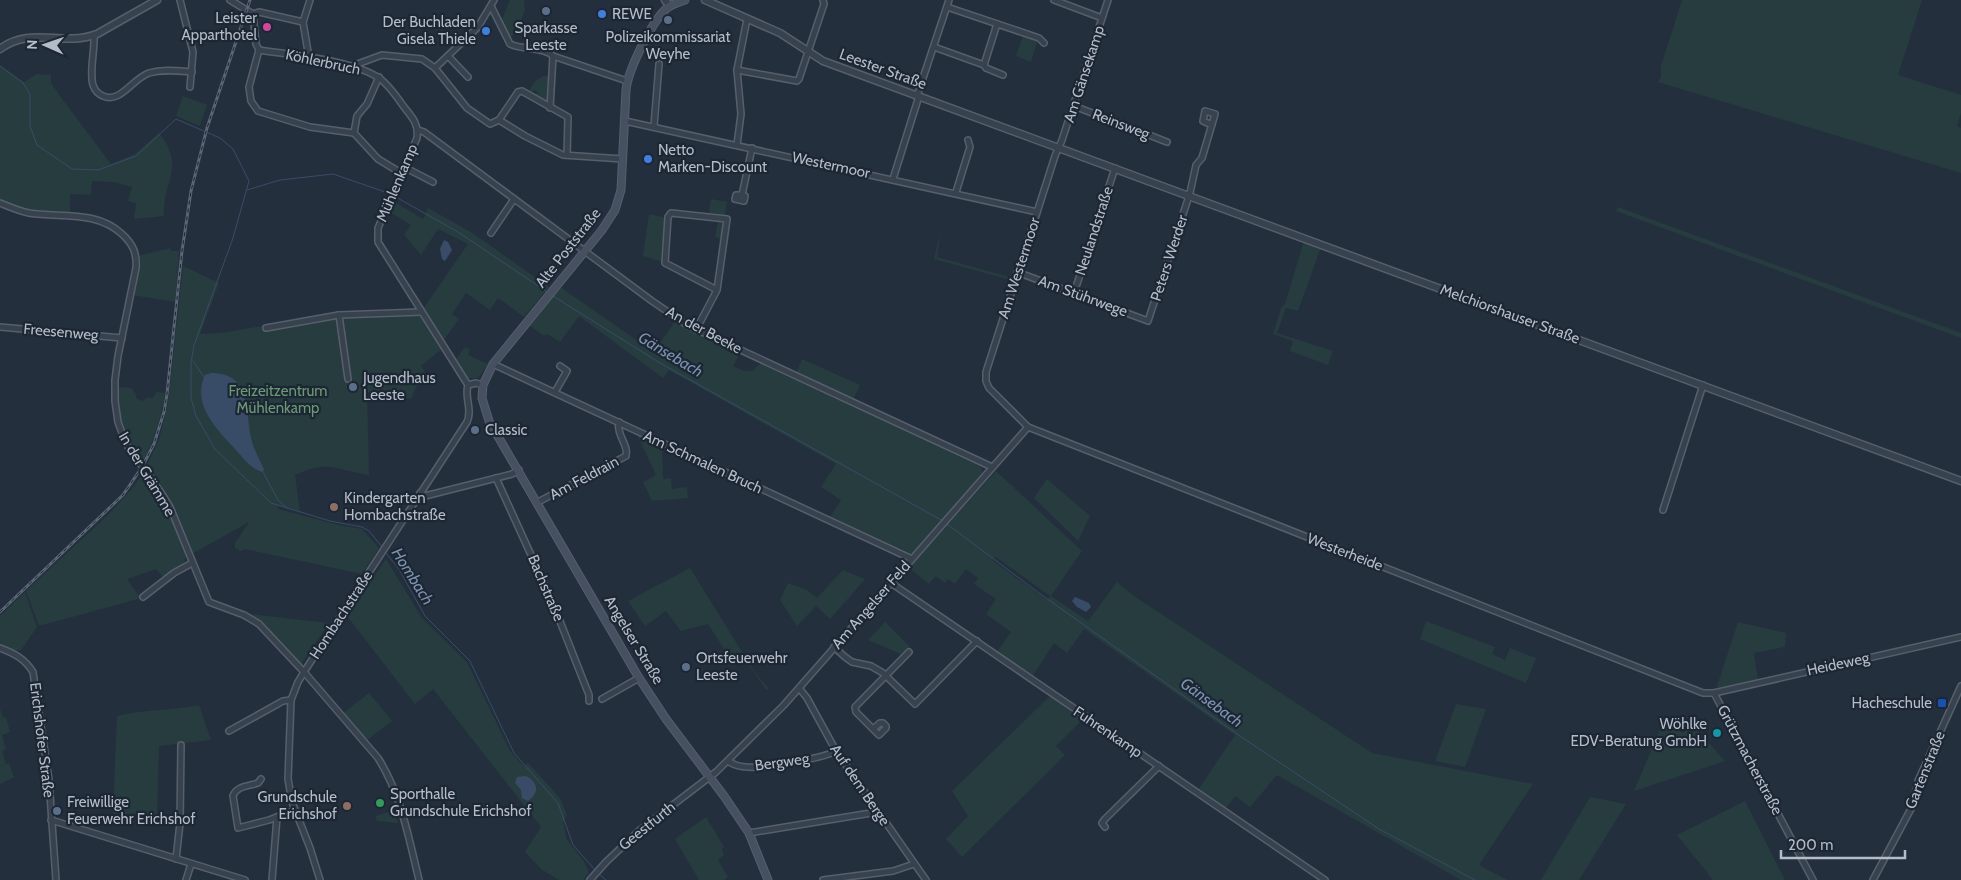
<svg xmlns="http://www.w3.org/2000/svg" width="1961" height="880" viewBox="0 0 1961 880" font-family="Cabin,sans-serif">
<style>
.green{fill:#263c3f;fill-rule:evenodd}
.water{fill:#394c67}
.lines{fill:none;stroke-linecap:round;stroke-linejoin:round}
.stream{stroke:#394c67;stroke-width:1}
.minor-casing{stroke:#565f6c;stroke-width:8}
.tertiary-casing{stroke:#565f6c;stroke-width:9}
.secondary-casing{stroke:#565f6c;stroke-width:9}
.minor{stroke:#38414e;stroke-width:5}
.tertiary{stroke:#38414e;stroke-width:6}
.secondary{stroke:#465061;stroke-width:7}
.rail-casing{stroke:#5a6575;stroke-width:3}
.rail{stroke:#1d2633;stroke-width:1;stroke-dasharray:4;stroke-linecap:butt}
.service-dot{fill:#5c6f8a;stroke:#1d2633;stroke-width:2}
.shop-dot{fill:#3f7fe0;stroke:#1d2633;stroke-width:2}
.hotel-dot{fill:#d1479c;stroke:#1d2633;stroke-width:2}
.education-dot{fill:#8d6e63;stroke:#1d2633;stroke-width:2}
.transit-dot{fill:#1a4fb4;stroke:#1d2633;stroke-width:2}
.culture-dot{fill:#0f9aa8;stroke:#1d2633;stroke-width:2}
.leisure-dot{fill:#2e9e5b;stroke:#1d2633;stroke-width:2}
.labels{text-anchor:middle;stroke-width:4.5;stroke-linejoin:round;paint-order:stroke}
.poi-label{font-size:15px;fill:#b4bcc9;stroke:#1d2633;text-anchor:start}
.street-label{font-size:15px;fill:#b4bcc9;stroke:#1d2633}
.park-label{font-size:15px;fill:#6b9a76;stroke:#1d2633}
.water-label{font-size:16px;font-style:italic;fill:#7c92b1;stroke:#1d2633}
</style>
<rect width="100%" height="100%" fill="#242f3e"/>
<g class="green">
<path d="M510 0H524L525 10 516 34 509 37 501 22Z"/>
<path d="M1682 0H1922L1898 75 1961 95V113L1957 126 1961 128V173L1658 82 1661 76V66Z"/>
<path d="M1023 36 1037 42 1031 62 1016 56Z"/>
<path d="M0 65 24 82 37 74 51 75V83L60 96 111 164 135 154 159 133C186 167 163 180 164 216L134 219 136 203 128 201 132 187 114 182 92 181 91 195 70 194V214L32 212 0 201Z"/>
<path d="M543 76H549V82H547V85H549L548 100 546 102 535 96 537 93 540 94 534 90 532 94 529 92 534 82Z"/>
<path d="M183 96 207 105 200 126 176 116Z"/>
<path d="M711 199 727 202 725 215 709 213Z"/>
<path d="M393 201 423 219 428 208 471 232 549 287 524 317 498 298 490 310 466 293 452 314 459 319 443 341 423 309 468 244 438 229 421 255 404 235 411 225 388 211Z"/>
<path d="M1618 207 1961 333V338L1616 211Z"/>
<path d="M649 214 667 218 662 262 643 256Z"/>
<path d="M718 221 723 224 720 242 719 238 715 237Z"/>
<path d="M941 229 937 257 1013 278 1011 280 934 259Z"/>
<path d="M1304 241 1321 247 1298 311 1286 308 1277 333 1333 351 1328 365 1290 351 1293 341 1273 334 1281 308 1285 304Z"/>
<path d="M170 248 171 251H179L175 302 133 295 138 256Z"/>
<path d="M183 266 219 283 200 334 221 333 316 317 416 314 422 316 442 349 421 366 428 377 416 387 411 399 367 392 369 475C336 470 328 459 295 475L300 511 278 506V509L339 525 362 529 379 548 362 574 245 549 240 551 235 548V543L249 522 192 554 166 496 146 467 159 440 168 403Z"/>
<path d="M560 287 654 352 675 321 740 353 733 366 744 371H752L762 362 981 467 983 474 912 554 830 517 841 500 821 487 836 464 669 370 663 378 579 316 560 342 547 334 544 336 530 326Z"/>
<path d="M465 347 470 349 468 355 488 364 478 378H467L457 364 459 363 456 359Z"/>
<path d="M802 359 860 385 853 400 796 374Z"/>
<path d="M117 387 131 388 136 394V398L143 401 146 398 154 397 156 392 165 393C161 418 154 441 142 464 124 440 117 416 117 387Z"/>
<path d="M636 432 662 444 663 479 671 478 672 489 687 487 688 498 652 501 643 482 656 475Z"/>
<path d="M996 471 1082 551 1051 596 1088 621 1117 582 1134 596 1372 753 1533 784 1479 865 1507 880H1461L1277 775 1250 807 1235 796 1226 808 1198 790 1235 735 1084 629 1067 653 1054 643 1032 677 996 653 1011 632 986 614 996 599 974 584 978 578 966 569 955 584 948 579 945 583 936 576 929 584 909 568ZM996 557 1050 596 1047 600 992 560Z"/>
<path d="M142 475 163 498 186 553C188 565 173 571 164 578L156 569 127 579 140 598 138 599 39 626 26 591 108 515 130 491Z"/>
<path d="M1047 479 1090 516 1078 541 1034 498Z"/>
<path d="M386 559 422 618 467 662 510 751 524 766 528 763 560 798 567 815 563 822 567 840 583 860 589 872 583 880H559L541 869 525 852 541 827 433 689 415 704 347 616Z"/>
<path d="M690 568 754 671 769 689H766L740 653 731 660 708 624 681 631 666 611 645 626 628 601Z"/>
<path d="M843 570 865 579 830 619 816 606 797 626 780 600 788 583 807 590 817 598Z"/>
<path d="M25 592 37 627 21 650 17 651 0 644V616Z"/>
<path d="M249 614 329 623 302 663 298 662 260 622Z"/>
<path d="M1426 621 1495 647 1492 654 1505 660 1510 648 1536 658 1526 683 1420 639Z"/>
<path d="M885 622 910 647 903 655 868 640Z"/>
<path d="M1738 622 1786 633 1785 647 1754 653 1758 680 1718 688 1717 686Z"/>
<path d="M369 693 392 721 367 740 343 713Z"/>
<path d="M1050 696 1082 720 1056 746 1065 755 962 857 946 839 968 816 952 791Z"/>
<path d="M1456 704 1486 709 1465 767 1435 761Z"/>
<path d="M199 705 211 740 159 746 157 819 113 814 117 716C144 709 172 711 199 705Z"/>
<path d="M0 709 3 718 6 717 10 732 2 735 6 749 2 751 6 764 9 763 14 777 0 784Z"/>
<path d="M1689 721 1725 761 1634 791 1662 725 1684 733Z"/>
<path d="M1590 797 1626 804 1579 880H1541Z"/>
<path d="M1745 801 1785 880H1713L1677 835Z"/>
<path d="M395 810 398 823 377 821 375 816Z"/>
<path d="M706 817 724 847 722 849 724 855 718 860 728 877 724 880H699L675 839Z"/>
</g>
<g class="water">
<path d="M444 240 448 242 452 250 445 261 442 259 440 249Z"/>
<path d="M211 373C251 373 245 408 251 437 253 448 259 459 264 469L263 472C250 468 244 459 236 450 217 430 191 404 205 375Z"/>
<path d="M1075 597 1089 603 1091 607 1086 612 1077 607 1072 601Z"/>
<path d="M526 776C538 782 540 793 528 801L522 798 521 790 515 783 517 777Z"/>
</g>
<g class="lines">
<g class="stream">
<path d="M0 66 23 83 30 94V126L37 145 72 169 98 170 136 156 176 119 220 138 233 149 249 181 233 238 194 345 191 363V398L196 416 215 449 271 503 330 521 362 527 369 531 383 548"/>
<path d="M247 190 280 180 333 174 391 194"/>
<path d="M394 196 458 232 547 292"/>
<path d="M553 296 660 363 943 521"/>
<path d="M193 361 204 377"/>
<path d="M263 472 278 500 288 509"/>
<path d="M947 524 1039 593 1243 738 1379 829 1475 880"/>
<path d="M385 552 399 569 425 616 470 661 514 753 558 803 573 845 595 870"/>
<path d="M598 873 606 880"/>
</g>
<defs>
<g id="minor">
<path d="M180 0 193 52 190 87"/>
<path d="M230 0 253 14 256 44 259 50 249 87 251 101 258 111 310 127 354 133"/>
<path d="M1054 0 1102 18"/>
<path d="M1108 0 1062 140 1055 156 986 372V381L989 388 1028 427 1703 693H1714L1961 637"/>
<path d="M491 6 510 44C522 50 545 47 553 56L627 81"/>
<path d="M947 7 1039 38 1044 43"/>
<path d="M253 14 259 12 303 22"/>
<path d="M94 35C95 50 89 72 93 85 95 91 98 94 103 96 120 104 132 79 149 73 163 69 178 71 192 72"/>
<path d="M934 47 984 65 997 24"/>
<path d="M259 50C291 55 353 60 379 78 389 85 397 97 404 107 412 117 419 124 417 138L378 228V242L468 385"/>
<path d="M448 56 468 77"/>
<path d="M309 58 303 22 310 0"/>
<path d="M984 65 986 68 1003 75"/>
<path d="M352 66 382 55 422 59 435 68 467 108 490 124 499 120 518 92 522 91 568 117 567 155"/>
<path d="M435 68 478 27 494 0"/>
<path d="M737 70 797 81 799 79 824 4 823 0"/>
<path d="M379 77 367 104 357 116 354 133 378 159 401 173"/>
<path d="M917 96 949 0"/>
<path d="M1074 106 1167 142"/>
<path d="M550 108 553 56"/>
<path d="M499 120 525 136 563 155 623 159"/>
<path d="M625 121 1037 212"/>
<path d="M654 126 659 64"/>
<path d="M418 130 424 132 652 301 687 325 992 467"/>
<path d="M737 145 741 114 737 70 747 19"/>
<path d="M404 167 433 182"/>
<path d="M893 179 919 96"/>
<path d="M956 192 970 147 968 140"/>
<path d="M742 195 745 196 744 201 735 199 736 195H742L752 148"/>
<path d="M1187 195 1190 193 1196 165 1202 158 1215 114 1205 111 1203 121 1212 125"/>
<path d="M0 203C10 207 19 211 29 213 61 218 96 210 122 234 133 244 137 253 136 268L118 356 115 380V401L118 422 126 444 162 494 170 507 209 602 244 615 259 624 304 672 378 758C401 794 409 839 419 880"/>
<path d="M491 233 514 199"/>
<path d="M1017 272 1148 321 1189 196"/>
<path d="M1074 293 1115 168"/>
<path d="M0 327 122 338"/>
<path d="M266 328 339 315"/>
<path d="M696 330 717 290 727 219 671 213 668 217 665 263 717 290"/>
<path d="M493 364 912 559"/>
<path d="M348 379 339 315 421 312"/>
<path d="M555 392 567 371 560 366"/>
<path d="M496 478 552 601 589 695V701"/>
<path d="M420 493 425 496 512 474 519 470"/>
<path d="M538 502 626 456C629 445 616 435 619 422"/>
<path d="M1663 510 1703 385"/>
<path d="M891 583 1325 880"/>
<path d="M143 597 174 573 192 563"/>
<path d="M834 647 845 657 852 662 871 666 883 673 915 704 977 641"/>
<path d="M0 648C14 653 25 659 33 672L49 780 56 880"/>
<path d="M799 688 807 698 836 751 926 880"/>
<path d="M1714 693 1813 880"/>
<path d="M602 699 639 678"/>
<path d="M873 729 880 723H883L886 726V728L879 735 856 712 855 707 909 652"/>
<path d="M229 731 283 701 291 700"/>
<path d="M728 761C735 767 750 768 759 767 772 767 827 757 836 751"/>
<path d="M261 779 258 783C249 786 236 786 233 796L238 828 269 820 295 810"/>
<path d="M51 820 245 880"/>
<path d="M1105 827 1102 823 1105 819 1159 766"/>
<path d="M749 833 871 813 877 809"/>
<path d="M176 859 180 823 181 745"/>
<path d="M186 880 191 864"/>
<path d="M272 880 277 817"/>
<path d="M320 880 310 848 292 802 288 779 291 700 298 682 304 672 467 422C473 409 464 398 468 385L476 383 483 385"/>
<path d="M590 880 606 862 640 830 716 772 784 705 1028 427"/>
<path d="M823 880 893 871 914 864"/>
<path d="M1873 880 1913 805 1918 781 1961 686"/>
</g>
<g id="tertiary">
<path d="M665 0 670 6"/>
<path d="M705 0 780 33 823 61 1961 481"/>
<path d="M0 49C31 26 63 47 97 34L157 0"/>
</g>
<path id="secondary" d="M685 0C679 2 672 4 667 8 652 21 628 70 626 90L621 190 615 210 602 230 493 364 483 385 482 398 489 421 639 678 666 719 724 796 749 833 768 880"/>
</defs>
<use href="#minor" class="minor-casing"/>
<use href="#tertiary" class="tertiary-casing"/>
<use href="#secondary" class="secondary-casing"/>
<use href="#minor" class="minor"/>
<use href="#tertiary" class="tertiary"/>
<use href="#secondary" class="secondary"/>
<defs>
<path id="rail" d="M0 612 123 495 142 467 154 444 164 412 167 394 182 251 191 191 207 128 250 0"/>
</defs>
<use href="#rail" class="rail-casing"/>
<use href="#rail" class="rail"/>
</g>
<g class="service-dot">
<circle cx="546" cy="11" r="5"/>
<circle cx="668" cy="20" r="5"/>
<circle cx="353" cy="387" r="5"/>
<circle cx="475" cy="430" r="5"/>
<circle cx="686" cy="667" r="5"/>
<circle cx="57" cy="811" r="5"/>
</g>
<g class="shop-dot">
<circle cx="602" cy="14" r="5"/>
<circle cx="486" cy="31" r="5"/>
<circle cx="648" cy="159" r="5"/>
</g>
<circle class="hotel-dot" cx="267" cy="27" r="5"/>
<g class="education-dot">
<circle cx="334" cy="507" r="5"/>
<circle cx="347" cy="806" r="5"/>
</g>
<rect class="transit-dot" x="1937" y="698" width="10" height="10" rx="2.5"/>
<circle class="culture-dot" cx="1717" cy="733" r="5"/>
<circle class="leisure-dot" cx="380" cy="803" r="5"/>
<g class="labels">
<g class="poi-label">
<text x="612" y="19">REWE</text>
<text x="257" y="23" text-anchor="end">Leister<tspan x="257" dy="17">Apparthotel</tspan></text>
<text x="476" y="27" text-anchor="end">Der Buchladen<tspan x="476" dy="17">Gisela Thiele</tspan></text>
<text x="546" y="33" text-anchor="middle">Sparkasse<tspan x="546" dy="17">Leeste</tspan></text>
<text x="668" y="42" text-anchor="middle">Polizeikommissariat<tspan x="668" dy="17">Weyhe</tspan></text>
<text x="658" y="155">Netto<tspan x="658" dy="17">Marken-Discount</tspan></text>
<text x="363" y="383">Jugendhaus<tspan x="363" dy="17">Leeste</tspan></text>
<text x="485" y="435">Classic</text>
<text x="344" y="503">Kindergarten<tspan x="344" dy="17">Hombachstraße</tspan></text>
<text x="696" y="663">Ortsfeuerwehr<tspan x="696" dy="17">Leeste</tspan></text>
<text x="1932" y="708" text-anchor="end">Hacheschule</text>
<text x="1707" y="729" text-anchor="end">Wöhlke<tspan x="1707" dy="17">EDV-Beratung GmbH</tspan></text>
<text x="390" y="799">Sporthalle<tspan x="390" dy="17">Grundschule Erichshof</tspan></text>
<text x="337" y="802" text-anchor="end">Grundschule<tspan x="337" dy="17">Erichshof</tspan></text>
<text x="67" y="807">Freiwillige<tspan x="67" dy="17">Feuerwehr Erichshof</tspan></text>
</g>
<g class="street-label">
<text transform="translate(323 62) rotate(12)" y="5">Köhlerbruch</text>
<text transform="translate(883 69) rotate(20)" y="5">Leester Straße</text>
<text transform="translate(1084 74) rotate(-72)" y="5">Am Gänsekamp</text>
<text transform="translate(1121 124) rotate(21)" y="5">Reinsweg</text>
<text transform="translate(831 165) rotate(12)" y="5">Westermoor</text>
<text transform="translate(397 183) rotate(-67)" y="5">Mühlenkamp</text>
<text transform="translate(1094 231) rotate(-72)" y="5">Neulandstraße</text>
<text transform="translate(568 248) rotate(-52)" y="5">Alte Poststraße</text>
<text transform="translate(1169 258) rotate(-72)" y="5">Peters Werder</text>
<text transform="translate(1019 268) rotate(-72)" y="5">Am Westermoor</text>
<text transform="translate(1083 296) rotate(20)" y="5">Am Stührwege</text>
<text transform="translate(1510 314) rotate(20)" y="5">Melchiorshauser Straße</text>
<text transform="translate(704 330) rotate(28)" y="5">An der Beeke</text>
<text transform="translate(61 332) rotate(5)" y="5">Freesenweg</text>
<text transform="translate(703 462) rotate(25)" y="5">Am Schmalen Bruch</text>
<text transform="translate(147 474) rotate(59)" y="5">In der Grämme</text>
<text transform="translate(584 478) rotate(-28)" y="5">Am Feldrain</text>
<text transform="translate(1345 552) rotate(21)" y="5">Westerheide</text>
<text transform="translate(546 588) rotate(67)" y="5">Bachstraße</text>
<text transform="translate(871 605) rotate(-49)" y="5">Am Angelser Feld</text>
<text transform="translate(341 615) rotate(-57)" y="5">Hombachstraße</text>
<text transform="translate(634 640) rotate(59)" y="5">Angelser Straße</text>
<text transform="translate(1838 664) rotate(-12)" y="5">Heideweg</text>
<text transform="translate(1108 732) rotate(34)" y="5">Fuhrenkamp</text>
<text transform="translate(42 740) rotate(83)" y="5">Erichshofer Straße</text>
<text transform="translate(1750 760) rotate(62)" y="5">Grützmacherstraße</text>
<text transform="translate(782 762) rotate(-8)" y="5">Bergweg</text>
<text transform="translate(1925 770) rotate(-68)" y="5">Gartenstraße</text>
<text transform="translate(860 785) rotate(56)" y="5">Auf dem Berge</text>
<text transform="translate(647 826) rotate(-39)" y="5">Geestfurth</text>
</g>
<g class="park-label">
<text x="278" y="396">Freizeitzentrum<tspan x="278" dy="17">Mühlenkamp</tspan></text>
</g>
<g class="water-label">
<text transform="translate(671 354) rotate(31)" y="6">Gänsebach</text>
<text transform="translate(413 576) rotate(58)" y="6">Hombach</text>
<text transform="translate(1212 702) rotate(36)" y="6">Gänsebach</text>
</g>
</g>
<g transform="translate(45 45) rotate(272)" stroke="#1d2633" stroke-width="4" paint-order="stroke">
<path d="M0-4L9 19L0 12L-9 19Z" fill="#b4bcc9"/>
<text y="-8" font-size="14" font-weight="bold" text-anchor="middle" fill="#b4bcc9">N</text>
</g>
<path d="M1781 850v8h124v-8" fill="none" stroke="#b4bcc9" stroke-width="2.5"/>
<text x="1788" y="850" font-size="15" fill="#b4bcc9" stroke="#1d2633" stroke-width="4" paint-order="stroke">200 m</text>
</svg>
